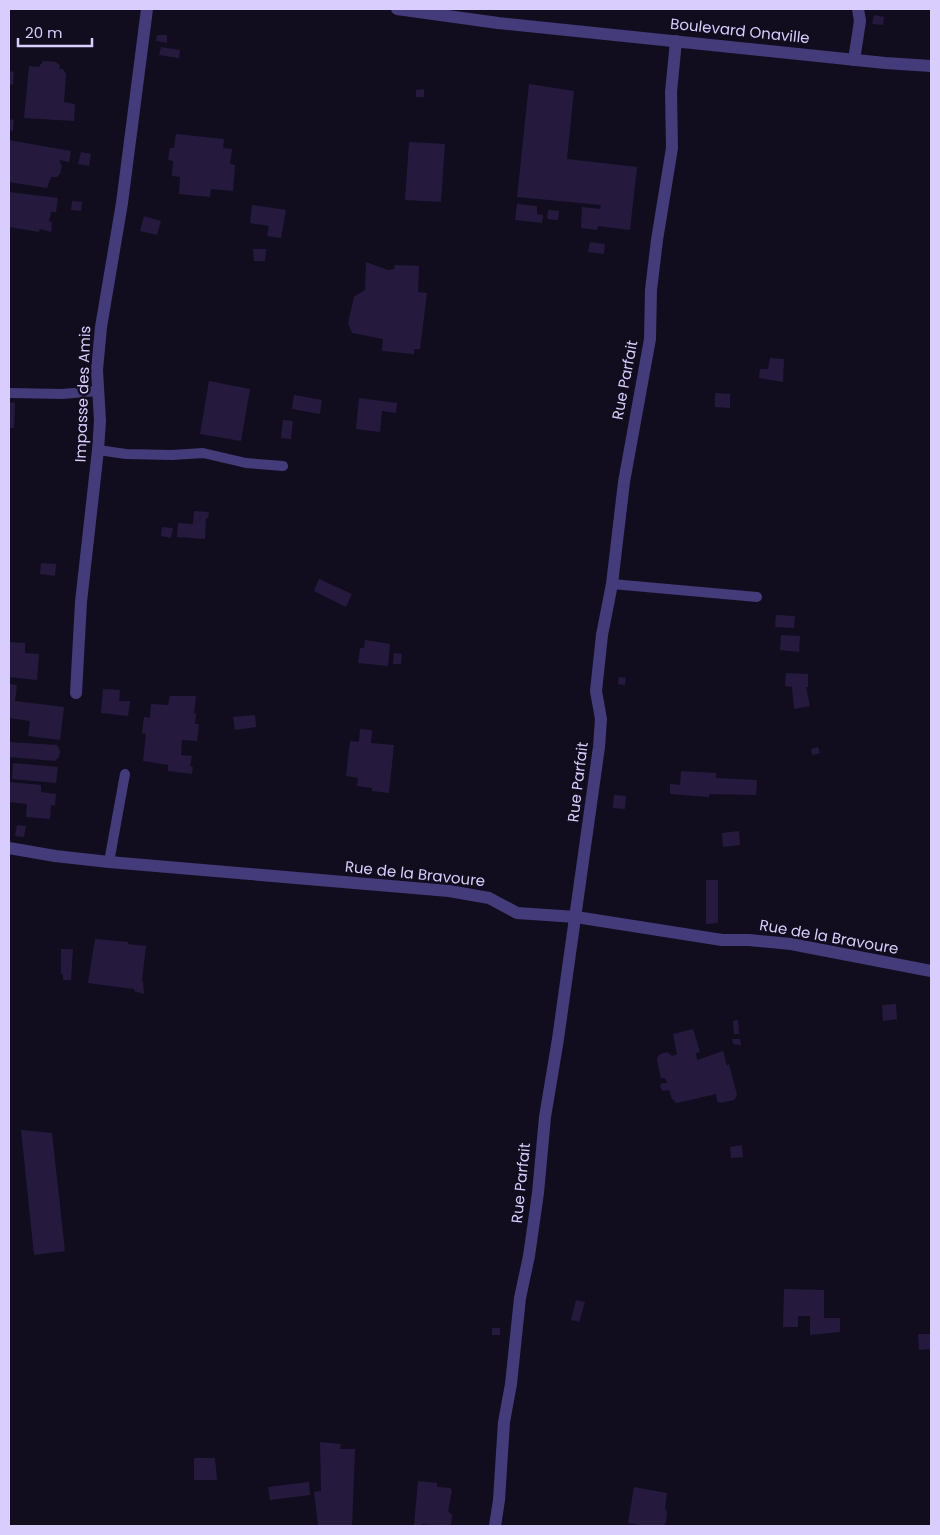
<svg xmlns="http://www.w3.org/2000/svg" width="940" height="1535" viewBox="0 0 940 1535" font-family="Poppins,sans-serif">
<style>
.building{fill:#251a3e}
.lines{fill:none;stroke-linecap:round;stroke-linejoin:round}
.service{stroke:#443b7b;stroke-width:10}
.minor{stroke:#443b7b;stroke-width:12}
.tertiary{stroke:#443b7b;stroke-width:12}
.labels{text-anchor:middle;stroke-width:5;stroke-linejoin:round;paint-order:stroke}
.street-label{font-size:15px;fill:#d8cdfc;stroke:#120d1e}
</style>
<rect width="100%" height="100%" fill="#120d1e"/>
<g class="building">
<path d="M874 15 884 17 883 25 872 24Z"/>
<path d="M159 35H167V43L156 41 157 36Z"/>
<path d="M161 47 180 50 179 58 159 55Z"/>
<path d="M43 61 56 62 60 66 59 69H63L66 74 64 102 75 104 74 121 24 118 29 66 39 67Z"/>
<path d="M9 71 14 72 13 85 9 84Z"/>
<path d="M529 84 574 91 567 159 637 167 630 230 598 226 597 230 581 228 582 207 600 209 601 205 517 197Z"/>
<path d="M424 89V97H416V90Z"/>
<path d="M9 119 14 120 13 131 9 130Z"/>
<path d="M176 134 224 139 223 148 232 149 230 164 235 165 233 191 211 189 210 197 179 194 180 177 172 176 173 161 168 160 170 148H174Z"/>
<path d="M9 140 71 151 69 162 59 160 62 166 60 174 57 177H51L47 188 9 182Z"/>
<path d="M409 142 445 144 441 202 405 200Z"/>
<path d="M81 152 91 154 89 166 78 164Z"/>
<path d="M9 192 58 198 56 212H51L49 221 52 222 51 232 40 229 39 232 9 227Z"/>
<path d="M72 201 82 202 81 211 71 210Z"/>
<path d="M517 204 537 206V214L543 215 542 223 515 220Z"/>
<path d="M252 205 286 210 281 238 267 236 269 226 250 223Z"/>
<path d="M548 210 559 211 558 220 547 219Z"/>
<path d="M144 216 161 221 157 235 140 231Z"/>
<path d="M590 242 605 244 604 254 588 252Z"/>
<path d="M253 249H266L265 261H254Z"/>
<path d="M366 262 388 270 394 269 395 265 419 266 418 292 427 293 420 349H414V354L382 351 383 339 352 333 348 323 354 297 365 290Z"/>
<path d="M770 358 784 359 783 382 759 378 760 369H768Z"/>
<path d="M209 381 250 389 241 441 200 434Z"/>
<path d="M715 393 730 394V408L715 407Z"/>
<path d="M294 395 322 400 320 414 292 409Z"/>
<path d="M359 398 397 403 396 413 382 411 380 432 356 429Z"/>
<path d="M9 402 15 403 14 428H9Z"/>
<path d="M283 420 293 421 291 439 281 438Z"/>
<path d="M194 511 209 512 208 518H206L205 539 177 537 178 523 193 524Z"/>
<path d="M162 527 173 528 171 538 161 536Z"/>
<path d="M41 563 56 564 55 576 40 574Z"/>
<path d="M319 579 352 594 346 607 314 591Z"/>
<path d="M776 615 795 616 794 628 775 627Z"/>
<path d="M781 635 800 636 799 652 780 650Z"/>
<path d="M365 640 390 644 388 666 358 663 360 648H364Z"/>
<path d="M9 642 25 643V653L39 654 37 680 9 677Z"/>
<path d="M394 653 402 654 401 664H393Z"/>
<path d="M786 673 808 674V687H806L810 706 794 709 792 687 785 686Z"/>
<path d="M619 677 626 678 625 685 618 684Z"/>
<path d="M9 684 17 685 15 701 64 707 60 740 28 736 30 721 9 718Z"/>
<path d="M103 689 120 690 119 701H130L128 716 101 713Z"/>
<path d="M170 696H196L194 714 196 713 195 724H199L197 741 182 740 181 755 192 756 190 766 193 767 192 774 168 771V765L143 761 146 734 142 733 144 717 150 718 151 704 168 705Z"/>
<path d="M255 715 256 727 235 730 233 717Z"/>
<path d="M360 729 372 730 371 743 394 745 389 793 372 791V788L357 786 358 778 346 776 350 741 359 742Z"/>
<path d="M9 742 57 745 60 751 59 757 55 761 9 757Z"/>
<path d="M818 747 820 753 812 755 811 749Z"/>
<path d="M13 763 58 767 56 783 12 779Z"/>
<path d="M681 771 716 773V778L757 780 756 795 709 794V797L670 794V784L680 785Z"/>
<path d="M9 782 41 785V792L56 794 55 806 51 805 50 819 26 817 27 804 9 802Z"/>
<path d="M614 795 626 796 625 809 613 808Z"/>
<path d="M17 825 26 826 24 837 15 836Z"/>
<path d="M739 831 740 845 723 847 722 833Z"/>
<path d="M706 880H718V923L706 924Z"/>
<path d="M95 939 128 942V944L146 946 142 980 143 982 144 994 134 991V989L88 983Z"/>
<path d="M61 949H73L71 980H63V974H61Z"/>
<path d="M896 1004 897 1019 883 1021 882 1005Z"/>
<path d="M738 1020 739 1034H734L733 1021Z"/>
<path d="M693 1029 700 1052 696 1053 697 1060 723 1051 727 1066 729 1064 737 1095 734 1100 719 1103 717 1101 716 1094 677 1103 672 1099 669 1090 663 1091 660 1087 662 1083H667L665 1078H661L657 1061 658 1056 661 1054 667 1052 672 1056 677 1054 673 1034Z"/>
<path d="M732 1039H740L741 1045 733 1044Z"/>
<path d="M21 1130 52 1133 65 1251 34 1255Z"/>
<path d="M742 1145 743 1157 731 1158 730 1147Z"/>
<path d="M784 1289 824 1290V1318H840V1332L810 1335V1316H798V1327H783Z"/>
<path d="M576 1300 585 1302 579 1322 571 1320Z"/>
<rect x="492" y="1328" width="8" height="7"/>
<path d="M918 1334H931V1349L919 1350Z"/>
<path d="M320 1442 341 1444 340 1449H355L352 1526H318L314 1492 321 1491Z"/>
<path d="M194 1458H215L217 1480H194Z"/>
<path d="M418 1481 437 1483V1487L450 1488 452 1491 448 1511 452 1515 451 1524 447 1526 422 1524 421 1526H414Z"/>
<path d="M309 1482 310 1495 270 1500 268 1487Z"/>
<path d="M634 1487 667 1493 665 1508 667 1512 666 1522 664 1526H645L628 1523Z"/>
</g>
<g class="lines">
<g class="service">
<path d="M9 393 62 394 98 391"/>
<path d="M98 450 126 454 172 455 203 453 246 463 283 466"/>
<path d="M612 584 757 597"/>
<path d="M109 862 125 774"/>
</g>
<g class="minor">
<path d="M854 60 860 21 858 9"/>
<path d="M76 693 81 602 98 450 100 421 97 370 101 327 122 203 147 9"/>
<path d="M9 848 55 856 109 862 449 891 489 898 517 913 576 917 722 940H749L791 944 931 971"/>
<path d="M495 1526 499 1500 504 1422 511 1384 520 1298 529 1256 538 1193 545 1117 558 1039 599 747 601 719 596 691 602 635 612 584 624 482 650 339 651 290 657 240 672 148 671 92 676 41"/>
</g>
<path class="tertiary" d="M397 9 498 23 885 63 931 66"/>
</g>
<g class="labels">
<g class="street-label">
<text transform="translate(740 31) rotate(6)" y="5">Boulevard Onaville</text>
<text transform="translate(625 380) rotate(-79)" y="5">Rue Parfait</text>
<text transform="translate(83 394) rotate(-88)" y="5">Impasse des Amis</text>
<text transform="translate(578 782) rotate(-83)" y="5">Rue Parfait</text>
<text transform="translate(415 874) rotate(6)" y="5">Rue de la Bravoure</text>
<text transform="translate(829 937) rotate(10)" y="5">Rue de la Bravoure</text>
<text transform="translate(521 1183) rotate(-84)" y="5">Rue Parfait</text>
</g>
</g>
<rect width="940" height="1535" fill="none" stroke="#d8cdfc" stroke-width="20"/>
<path d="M18 38v8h74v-8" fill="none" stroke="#d8cdfc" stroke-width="2.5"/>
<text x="25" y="38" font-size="15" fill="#d8cdfc" stroke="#120d1e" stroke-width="4" paint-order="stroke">20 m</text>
</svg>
